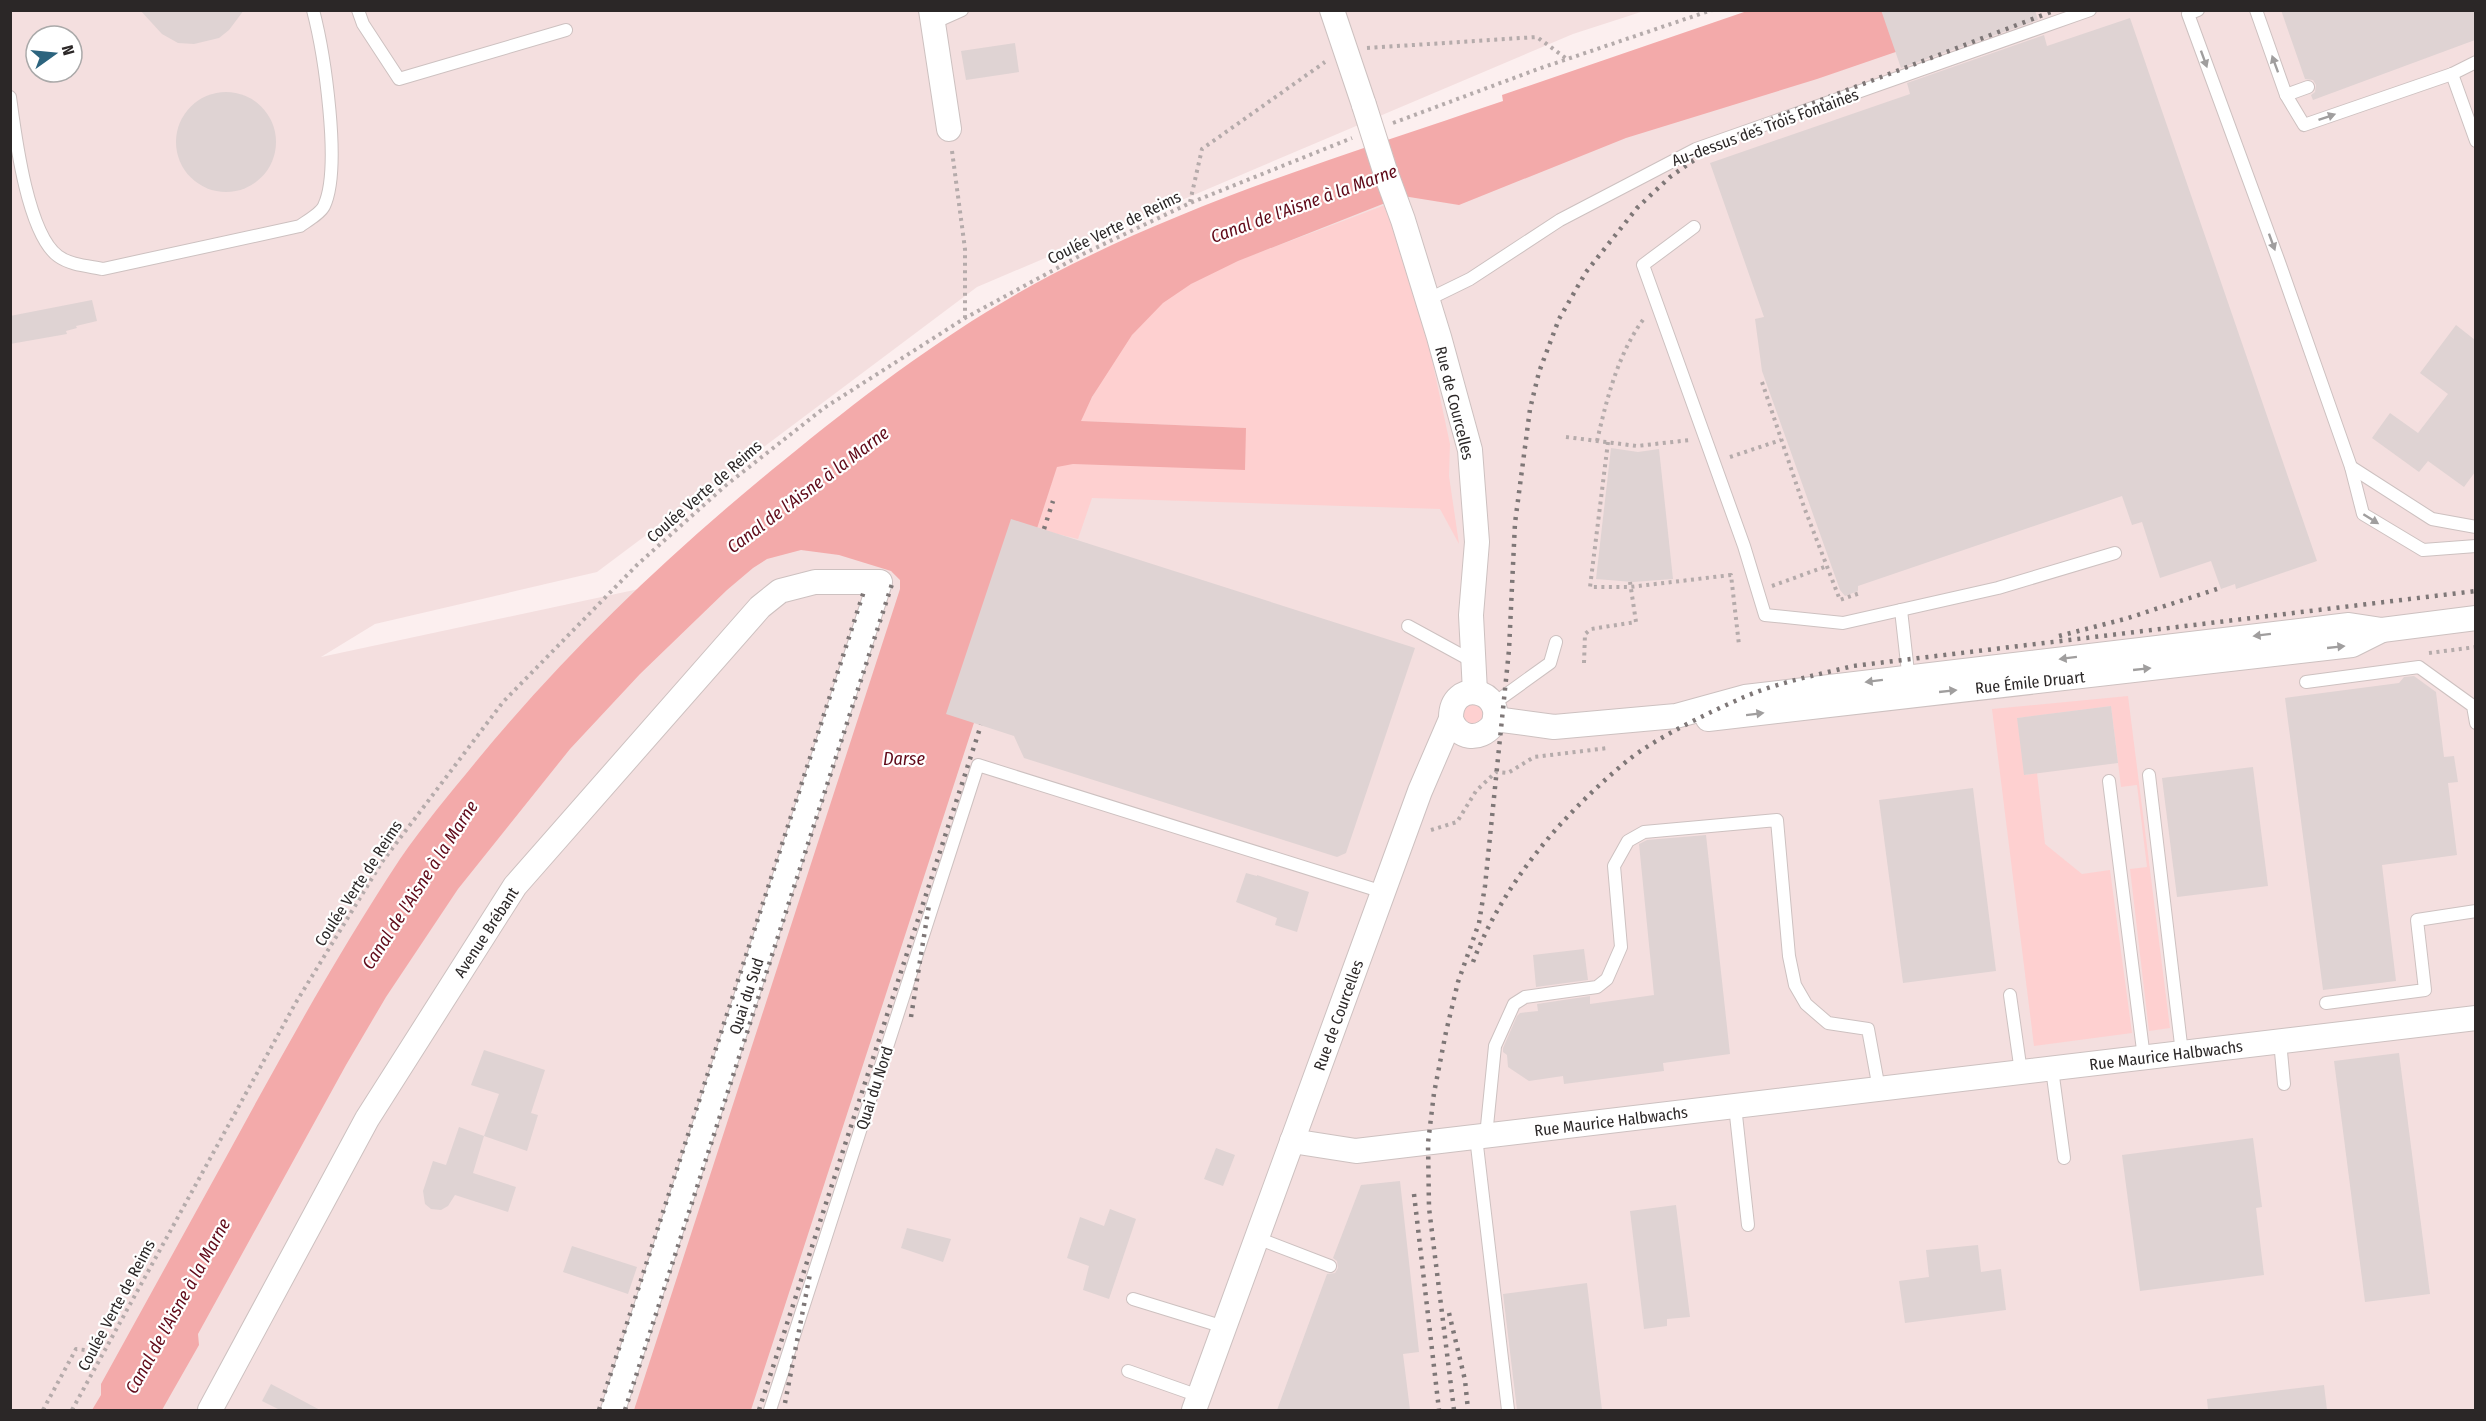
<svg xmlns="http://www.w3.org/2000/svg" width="2486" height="1421" viewBox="0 0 2486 1421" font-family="'Fira Sans Condensed',sans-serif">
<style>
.built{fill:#f4dfdf;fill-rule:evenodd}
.green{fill:#fed0d0}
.water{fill:#f3aaaa}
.building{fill:#dfd3d3}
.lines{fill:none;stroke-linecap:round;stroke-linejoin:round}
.service-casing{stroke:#cdc1c0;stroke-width:14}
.minor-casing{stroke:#cdc1c0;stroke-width:26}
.path{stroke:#b5abab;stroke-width:4;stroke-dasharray:3 4.5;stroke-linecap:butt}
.service{stroke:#fff;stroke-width:12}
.minor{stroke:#fff;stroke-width:24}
.rail{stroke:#7e7777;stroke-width:4.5;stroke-dasharray:3 6;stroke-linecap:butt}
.minor-bridge-casing{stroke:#cdc1c0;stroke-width:26;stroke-linecap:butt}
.minor-bridge{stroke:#fff;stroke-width:24}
.oneway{fill:#a09e9e}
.labels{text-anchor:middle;stroke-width:4.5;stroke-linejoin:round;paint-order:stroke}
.street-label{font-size:16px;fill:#2b2727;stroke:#fff}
.water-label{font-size:18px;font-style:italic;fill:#600a19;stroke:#fff}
</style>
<rect width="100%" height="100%" fill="#fcefef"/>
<path class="built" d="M10 11H1644L1573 34 977 287 597 572 375 624 321 657 695 577 1222 229 1856 11H2475V1410H11ZM36 36H72V72H36Z"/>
<g class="green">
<path d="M1385 205 1420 304 1450 444 1449 476 1459 544 1440 509 1092 498 1078 539 1037 529 1057 466 1246 428 1080 421C1101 379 1127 332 1164 302 1199 275 1241 259 1282 244 1317 231 1351 218 1385 205Z"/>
<path d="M2128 696 2170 1028 2149 1031 2130 869 2147 867 2137 785 2121 787 2111 706 2018 718 2025 775 2037 773 2045 844 2082 874 2110 870 2132 1033 2034 1046 1992 709Z"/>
<path d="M1463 699 1489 707 1474 733 1455 709Z"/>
</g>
<path class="water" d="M1747 11H2015L1817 79 1626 138 1459 205 1403 196 1238 261 1191 284 1163 303 1132 335 1092 397 1081 421 1246 428 1245 470 1073 464 1057 467 751 1410H634L900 589V580L891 571 839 555 801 550 767 559 753 568 727 590 640 674 570 749 458 889 386 997 346 1065 198 1334 199 1345 162 1410H92L101 1395V1384C144 1306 187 1228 230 1150 284 1051 338 953 400 859 424 824 452 791 479 758 571 647 672 551 783 461 867 392 954 326 1051 275 1195 200 1351 153 1503 101L1502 95Z"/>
<g class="building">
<path d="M140 10H244L229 30 219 38 194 44 178 43 162 34Z"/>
<path d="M1881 10H2035L2038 20 1901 68Z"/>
<path d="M2281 10H2475V40L2313 100 2311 95 2315 92 2316 85 2313 80 2305 79Z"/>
<path d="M2130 18 2317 561 2236 589 2235 584 2221 589 2211 561 2160 578 2142 522 2132 525 2122 496 1858 586V591L1845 596 1840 590 1762 371 1755 319 1764 317 1710 163 1910 94 1907 83 2044 35 2047 46Z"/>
<path d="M1015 43 1019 72 966 80 961 51Z"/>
<circle cx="226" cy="142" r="50"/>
<path d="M92 300 97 321 76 326 77 328 66 331 67 334 10 344V316Z"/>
<path d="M2456 325 2475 340V472L2464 487 2428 461 2419 472 2372 438 2390 413 2418 433 2448 394 2420 373Z"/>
<path d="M1611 448 1638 452 1659 449 1673 579 1633 582 1596 579Z"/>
<path d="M1011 519 1415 648 1346 853 1337 857 1024 758 1014 736 946 714Z"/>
<path d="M2414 676 2436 692 2444 757 2454 756 2458 782 2448 783 2457 855 2382 865 2396 981 2323 990 2285 698 2399 683 2404 677Z"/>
<path d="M2111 706 2118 763 2024 775 2017 718Z"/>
<path d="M2253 767 2268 886 2177 897 2162 778Z"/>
<path d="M1973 788 1996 971 1903 983 1879 800Z"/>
<path d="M1706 835 1730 1054 1663 1063 1664 1071 1564 1084 1563 1076 1529 1081 1508 1067 1507 1055 1503 1052V1048L1517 1016 1520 1013 1538 1011 1537 1004 1590 996V1004L1654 995 1639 844 1647 840Z"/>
<path d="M1246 873 1257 876V875L1309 892 1297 932 1275 925 1277 918 1236 902Z"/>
<path d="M1584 949 1588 980 1536 987 1533 955Z"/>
<path d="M484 1050 545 1070 531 1113 538 1115 527 1151 484 1136 499 1094 471 1085Z"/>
<path d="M2399 1053 2430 1294 2365 1302 2334 1061Z"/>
<path d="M459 1127 484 1136 473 1173 516 1187 508 1212 455 1195 448 1206 441 1210 431 1209 425 1204 423 1191 433 1161 446 1165Z"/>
<path d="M2253 1138 2262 1207 2256 1208 2264 1275 2140 1291 2122 1155Z"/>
<path d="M1216 1148 1235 1155 1223 1186 1204 1179Z"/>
<path d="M1400 1181 1419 1352 1403 1354 1410 1410H1277L1327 1274 1335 1273 1338 1268 1337 1261 1333 1258 1361 1185Z"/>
<path d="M1676 1205 1690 1317 1667 1319V1326L1644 1329 1630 1211Z"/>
<path d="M1110 1209 1136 1219 1109 1299 1083 1290 1089 1266 1067 1258 1080 1217 1104 1226Z"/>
<path d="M907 1228 951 1239 943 1262 901 1248Z"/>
<path d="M1978 1245 1981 1272 2001 1269 2006 1310 1905 1323 1899 1281 1929 1277 1926 1250Z"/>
<path d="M572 1246 637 1267 628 1294 563 1272Z"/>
<path d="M1587 1283 1602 1410H1517L1503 1294Z"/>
<path d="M271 1384 290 1394 320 1410H280L262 1401Z"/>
<path d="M2324 1385 2327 1410H2208L2207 1399Z"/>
</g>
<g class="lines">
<defs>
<g id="service">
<path d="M358 10 363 24 399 79 566 30"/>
<path d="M2198 10 2188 14 2279 262 2351 467 2363 514 2423 550 2476 546"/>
<path d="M2256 10 2286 95 2308 87"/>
<path d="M933 23 962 10"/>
<path d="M2452 74 2476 141"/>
<path d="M2286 95 2304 125 2452 74 2476 62"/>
<path d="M10 97C15 134 27 233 58 256 70 265 88 266 103 269L300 226C307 221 321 213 324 206 342 168 324 52 313 10"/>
<path d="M1694 227 1643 265 1744 546 1765 615 1843 623 1998 588 2115 553"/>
<path d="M1427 300 1470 279 1560 220 1696 149 2090 10"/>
<path d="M2351 467 2432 519 2476 527"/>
<path d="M1901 610 1909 681"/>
<path d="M1408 626 1474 662"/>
<path d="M2306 682 2419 667 2473 706 2476 723"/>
<path d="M1493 704 1550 663 1556 642"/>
<path d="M2149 775 2182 1053"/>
<path d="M2109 781 2144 1058"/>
<path d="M2010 995 2021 1072"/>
<path d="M2326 1003 2425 990 2417 920 2476 911"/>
<path d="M2280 1041 2284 1084"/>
<path d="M2052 1069 2064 1158"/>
<path d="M1735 1106 1748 1225"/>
<path d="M1486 1136 1495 1046 1514 1004 1525 997 1597 987 1607 979 1621 947 1614 866 1628 841 1644 832 1777 820 1789 956 1795 985 1806 1004 1828 1023 1868 1029 1879 1089"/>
<path d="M1476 1137 1508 1410"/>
<path d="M1257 1238 1330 1266"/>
<path d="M1133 1299 1224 1327"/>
<path d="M1128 1371 1199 1396"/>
<path d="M770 1410 978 765 1383 892"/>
</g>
<g id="minor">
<path d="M931 10 949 129"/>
<path d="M1332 10 1364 105"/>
<path d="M1385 171 1403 220 1439 337 1470 450 1477 542 1471 615 1475 692"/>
<path d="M1495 719 1554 727 1676 716 1745 697 2349 625 2382 630 2476 618"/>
<path d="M1708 719 2352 645 2382 630"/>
<path d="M1292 1141 1356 1151 2476 1018"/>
<path d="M210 1410 367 1119 515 886 760 607 780 591 815 582H880L613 1410"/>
<path d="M1194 1410 1420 791 1451 719C1450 677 1507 689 1493 725 1479 742 1458 739 1451 719"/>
</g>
</defs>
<use href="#service" class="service-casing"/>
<use href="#minor" class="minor-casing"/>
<g class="path">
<path d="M1367 48 1537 37 1567 59"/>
<path d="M1393 123 1538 69 1712 10"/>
<path d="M952 151 965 249V318"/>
<path d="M1190 202 1202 149 1325 62"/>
<path d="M1762 382 1804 507 1840 600 1860 593"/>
<path d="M1566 437 1637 446 1690 440"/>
<path d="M1597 441C1607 398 1618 353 1645 317"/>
<path d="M1608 442 1590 587H1630L1731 575 1739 645"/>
<path d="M1730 457 1781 440"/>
<path d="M1772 586 1827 566"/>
<path d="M2429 653 2476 647"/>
<path d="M1584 663 1585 634 1591 629 1636 622 1630 582"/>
<path d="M1431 830 1457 822 1476 791 1496 772 1508 773 1534 757 1608 748"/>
<path d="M43 1410 76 1349 103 1352"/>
<path d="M72 1410 295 1004 382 862 503 702 637 565 725 486 824 408 965 318 1085 253 1190 203 1352 138"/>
</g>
<use href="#service" class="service"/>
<use href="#minor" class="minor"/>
<g class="rail">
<path d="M1044 529 1053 501"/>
<path d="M2059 636 2125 619 2217 589"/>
<path d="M1473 962C1503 883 1563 814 1627 761 1657 737 1708 713 1744 697 1779 682 1817 675 1853 666L2476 591"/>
<path d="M911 1017 929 905"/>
<path d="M1414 1194 1439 1410"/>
<path d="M1449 1313 1465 1380 1468 1410"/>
<path d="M785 1403 810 1274"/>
<path d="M599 1410 864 591"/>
<path d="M625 1410 892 584"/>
<path d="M759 1410 981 725"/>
<path d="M1454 1410 1429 1208 1428 1143 1434 1093 1446 1032 1458 982 1479 923 1485 886 1509 650 1515 523 1530 409 1539 372 1559 319 1586 272 1637 208 1670 177 1710 149 1761 123 2056 10"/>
</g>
<defs>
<path id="minor-bridge" d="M1364 105 1385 171"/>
</defs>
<use href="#minor-bridge" class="minor-bridge-casing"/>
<use href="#minor-bridge" class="minor-bridge"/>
</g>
<defs><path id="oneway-solid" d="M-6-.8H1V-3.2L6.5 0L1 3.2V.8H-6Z" transform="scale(1.5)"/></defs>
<g class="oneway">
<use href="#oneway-solid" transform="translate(2204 59) rotate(70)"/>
<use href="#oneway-solid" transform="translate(2275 64) rotate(-110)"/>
<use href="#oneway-solid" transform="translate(2327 117) rotate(-19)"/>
<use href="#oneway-solid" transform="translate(2272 242) rotate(70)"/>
<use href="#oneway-solid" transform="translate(2371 519) rotate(32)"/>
<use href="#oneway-solid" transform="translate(2262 635) rotate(173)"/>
<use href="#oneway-solid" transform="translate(2336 647) rotate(-6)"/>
<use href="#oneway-solid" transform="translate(2068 658) rotate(173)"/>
<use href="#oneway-solid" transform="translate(2142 669) rotate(-6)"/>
<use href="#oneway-solid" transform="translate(1874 681) rotate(173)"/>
<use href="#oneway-solid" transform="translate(1948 691) rotate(-6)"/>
<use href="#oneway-solid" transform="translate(1755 714) rotate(-7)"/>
</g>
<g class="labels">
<g class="street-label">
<text transform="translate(1765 127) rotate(-20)" y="6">Au-dessus des Trois Fontaines</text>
<text transform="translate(1114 227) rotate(-26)" y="6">Coulée Verte de Reims</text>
<text transform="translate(1455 403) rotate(76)" y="6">Rue de Courcelles</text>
<text transform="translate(704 491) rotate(-41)" y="6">Coulée Verte de Reims</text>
<text transform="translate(2030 682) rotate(-6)" y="6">Rue Émile Druart</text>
<text transform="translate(358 883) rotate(-57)" y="6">Coulée Verte de Reims</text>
<text transform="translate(486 932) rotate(-57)" y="6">Avenue Brébant</text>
<text transform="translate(746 996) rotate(-72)" y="6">Quai du Sud</text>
<text transform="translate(1338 1015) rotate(-70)" y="6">Rue de Courcelles</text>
<text transform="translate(2166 1055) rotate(-7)" y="6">Rue Maurice Halbwachs</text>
<text transform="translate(874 1088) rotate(-72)" y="6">Quai du Nord</text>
<text transform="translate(1611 1121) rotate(-7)" y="6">Rue Maurice Halbwachs</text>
<text transform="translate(116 1305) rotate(-62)" y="6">Coulée Verte de Reims</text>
</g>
<g class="water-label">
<text transform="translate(1304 204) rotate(-20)" y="6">Canal de l'Aisne à la Marne</text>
<text transform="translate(808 490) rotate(-37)" y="6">Canal de l'Aisne à la Marne</text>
<text x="904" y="765">Darse</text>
<text transform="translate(420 885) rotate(-57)" y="6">Canal de l'Aisne à la Marne</text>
<text transform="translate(178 1306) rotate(-61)" y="6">Canal de l'Aisne à la Marne</text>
</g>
</g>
<rect width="2486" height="1421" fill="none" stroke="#2b2727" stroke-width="24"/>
<g transform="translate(54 54) rotate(75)"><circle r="28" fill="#ffffff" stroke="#aaa9a9" stroke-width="1.5"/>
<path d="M0-4.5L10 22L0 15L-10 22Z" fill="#2c647e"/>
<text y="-9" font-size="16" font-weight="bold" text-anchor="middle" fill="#2b2727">N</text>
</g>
</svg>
